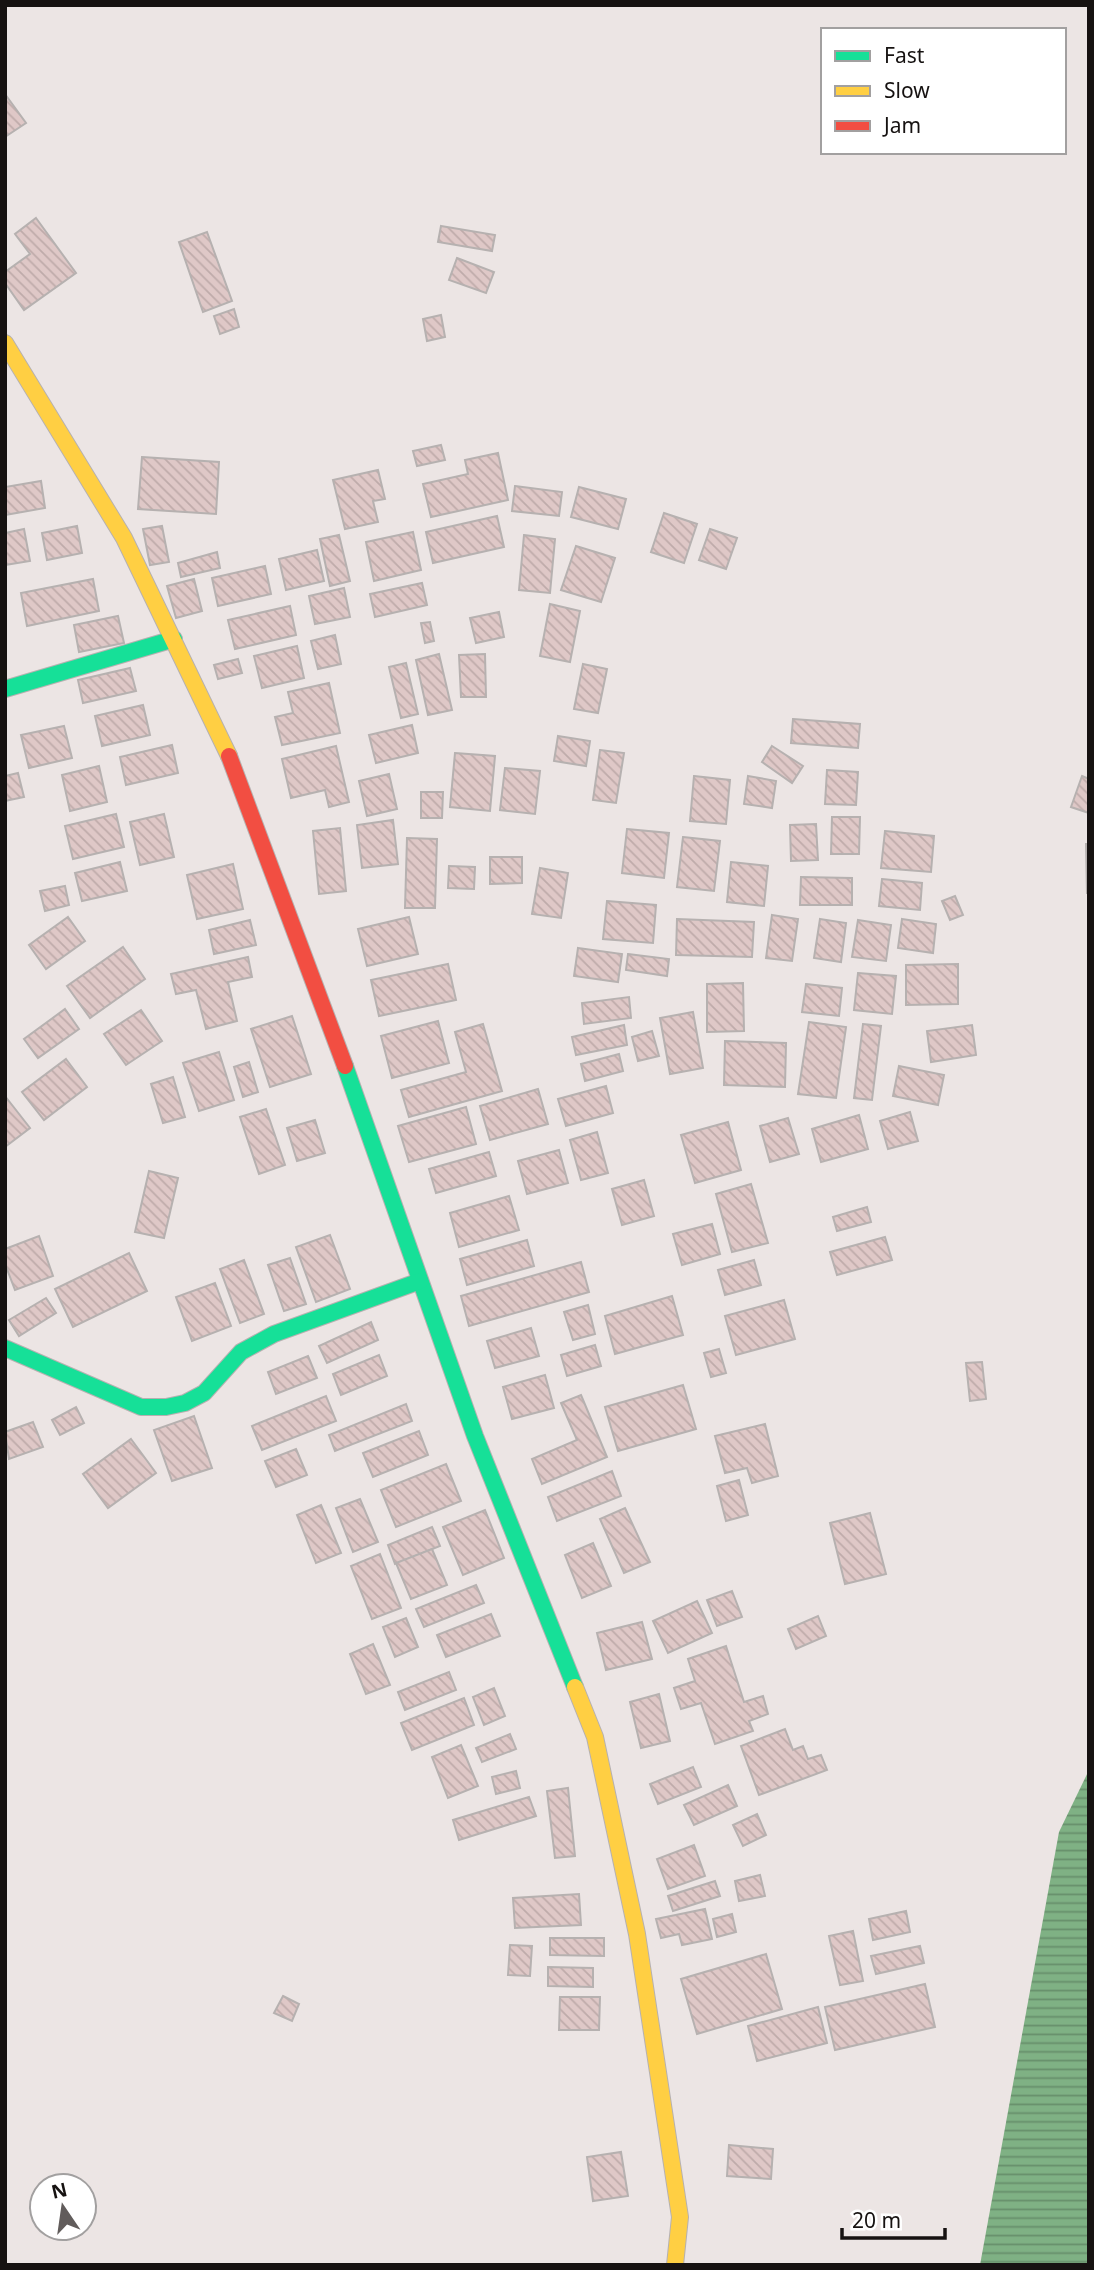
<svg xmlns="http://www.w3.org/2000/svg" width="1094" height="2270" viewBox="0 0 1094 2270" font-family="'Noto Sans',sans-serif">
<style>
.water{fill:url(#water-rules)}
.building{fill:url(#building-back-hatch);stroke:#b6b1b0;stroke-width:2}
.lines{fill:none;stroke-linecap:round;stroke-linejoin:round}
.fast-casing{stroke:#b6b1b0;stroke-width:18}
.slow-casing{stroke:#b6b1b0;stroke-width:18}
.jam-casing{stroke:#b6b1b0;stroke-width:18}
.fast{stroke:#16e098;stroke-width:16}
.slow{stroke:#ffcf43;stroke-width:16}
.jam{stroke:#f24e42;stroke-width:16}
</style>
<defs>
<pattern id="water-rules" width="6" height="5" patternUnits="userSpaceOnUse" patternTransform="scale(1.75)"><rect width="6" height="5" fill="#7fb184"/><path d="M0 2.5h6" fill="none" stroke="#678f6b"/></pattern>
<pattern id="building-back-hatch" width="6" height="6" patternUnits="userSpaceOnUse" patternTransform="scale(1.75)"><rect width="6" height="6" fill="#dfc8c7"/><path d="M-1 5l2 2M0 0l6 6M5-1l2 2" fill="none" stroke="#bfabaa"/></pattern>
</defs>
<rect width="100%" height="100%" fill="#ece5e4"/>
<path class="water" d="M1089 1770V2265H980L1059 1832Z"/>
<g class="building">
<path d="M5 94 26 123 5 137Z"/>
<path d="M36 218 76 273 24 310 5 283V272L30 254 15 234Z"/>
<path d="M441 226 495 235 492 251 438 242Z"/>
<path d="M207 232 232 301 203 312 179 242Z"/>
<path d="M457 258 494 272 486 293 449 280Z"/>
<path d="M234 309 239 327 220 334 214 316Z"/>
<path d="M441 315 445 337 427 341 423 319Z"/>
<path d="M441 445 445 460 417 466 413 451Z"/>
<path d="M498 453 508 500 431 517 423 484 468 474 465 460Z"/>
<path d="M142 457 219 462 216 514 138 509Z"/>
<path d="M378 470 385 499 373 501 378 522 345 529 333 480Z"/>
<path d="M41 481 45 508 5 515V487Z"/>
<path d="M515 486 562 492 559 516 512 511Z"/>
<path d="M579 487 626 499 618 529 571 517Z"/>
<path d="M664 513 697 524 684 563 651 552Z"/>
<path d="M497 516 504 547 433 563 426 532Z"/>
<path d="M77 526 82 553 47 560 42 533Z"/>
<path d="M162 526 169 562 150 565 143 529Z"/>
<path d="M24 529 30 561 5 565V533Z"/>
<path d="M710 529 737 538 726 569 699 560Z"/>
<path d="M413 532 421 570 374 581 366 542Z"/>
<path d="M339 535 350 581 330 586 320 539Z"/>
<path d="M524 535 555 539 550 593 519 590Z"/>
<path d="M576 546 615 558 601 602 561 590Z"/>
<path d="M317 550 324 581 286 590 279 559Z"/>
<path d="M217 552 220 568 181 577 178 563Z"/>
<path d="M265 566 271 594 218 606 212 578Z"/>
<path d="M93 579 99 611 27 626 21 593Z"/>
<path d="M194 579 202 611 176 618 167 586Z"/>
<path d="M422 583 427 605 375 617 370 594Z"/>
<path d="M344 588 350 617 315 624 309 596Z"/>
<path d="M550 604 580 611 570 662 540 656Z"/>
<path d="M290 606 296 635 235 649 228 620Z"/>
<path d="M499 612 504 637 476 643 470 618Z"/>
<path d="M118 616 124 643 79 652 74 625Z"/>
<path d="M430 622 434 641 425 643 421 623Z"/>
<path d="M335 635 341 664 318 669 311 641Z"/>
<path d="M297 646 304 678 262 688 254 656Z"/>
<path d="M439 654 452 710 428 715 416 660Z"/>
<path d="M485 654 486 697H461L459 655Z"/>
<path d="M238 659 242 673 218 679 214 665Z"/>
<path d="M406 663 418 714 401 718 389 667Z"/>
<path d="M583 664 607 669 598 713 574 709Z"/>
<path d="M130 668 136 691 83 703 78 680Z"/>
<path d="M329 683 340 733 282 745 275 717 293 713 288 692Z"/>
<path d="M143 705 150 735 102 746 95 716Z"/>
<path d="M793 719 860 724 858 748 791 743Z"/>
<path d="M412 725 418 753 376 763 369 735Z"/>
<path d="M64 726 72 758 29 768 21 735Z"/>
<path d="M558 736 590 741 586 766 554 761Z"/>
<path d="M172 745 178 773 126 785 120 757Z"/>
<path d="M336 746 349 802 329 807 325 790 291 798 282 759Z"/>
<path d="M772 746 803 766 792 783 762 762Z"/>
<path d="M600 750 624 753 616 803 593 800Z"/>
<path d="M455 753 495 756 490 811 450 807Z"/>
<path d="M99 766 107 802 70 811 62 775Z"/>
<path d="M505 768 540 771 535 814 500 810Z"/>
<path d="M827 770 858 772 856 805 825 804Z"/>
<path d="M18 773 24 797 5 801V776Z"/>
<path d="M389 774 397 809 367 816 359 781Z"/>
<path d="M694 776 730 780 726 824 690 821Z"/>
<path d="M748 776 776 781 772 808 744 804Z"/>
<path d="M1082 776 1089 779V813L1071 807Z"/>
<path d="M421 792H443L442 818H421Z"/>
<path d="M116 814 124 847 73 859 65 826Z"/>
<path d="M164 814 174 857 140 865 130 822Z"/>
<path d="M832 817H860L859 854H831Z"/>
<path d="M393 820 398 864 362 868 357 825Z"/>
<path d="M816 824 818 860 791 861 790 825Z"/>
<path d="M340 828 346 891 319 894 313 831Z"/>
<path d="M627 829 669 833 664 878 622 873Z"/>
<path d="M885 831 934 836 931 872 881 868Z"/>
<path d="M683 837 720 841 714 891 677 887Z"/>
<path d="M407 838 437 839 435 908H405Z"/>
<path d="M1086 844H1089L1087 894Z"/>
<path d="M490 857H522V883L490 884Z"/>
<path d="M120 862 127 891 82 901 75 873Z"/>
<path d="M731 862 768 866 764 906 727 902Z"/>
<path d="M233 864 243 909 197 919 187 875Z"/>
<path d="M449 866 475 867 474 889 448 888Z"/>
<path d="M540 868 568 873 561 918 532 914Z"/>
<path d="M801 877 852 878V905H800Z"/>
<path d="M882 879 922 883 920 910 879 906Z"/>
<path d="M65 886 69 905 45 911 40 891Z"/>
<path d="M955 896 963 915 950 920 942 901Z"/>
<path d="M607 901 656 905 653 943 603 939Z"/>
<path d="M772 915 798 919 792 961 766 958Z"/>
<path d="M68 917 85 941 46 969 29 945Z"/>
<path d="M409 917 418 954 367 966 358 929Z"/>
<path d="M677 919 754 922 752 957 676 955Z"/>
<path d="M820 919 846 923 841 962 814 958Z"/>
<path d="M902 919 936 924 933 953 898 948Z"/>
<path d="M250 920 256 945 214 954 209 930Z"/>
<path d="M858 920 891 925 886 961 852 957Z"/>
<path d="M123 947 145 979 90 1018 67 986Z"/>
<path d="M578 948 622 954 618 982 574 976Z"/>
<path d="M628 954 669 959 667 976 626 970Z"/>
<path d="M248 957 252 977 228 982 237 1021 206 1029 196 990 176 994 171 974Z"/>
<path d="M448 964 456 1000 379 1016 371 980Z"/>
<path d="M958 964V1004L906 1005V965Z"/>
<path d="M858 973 896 976 892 1014 854 1010Z"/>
<path d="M743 983 744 1031 707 1032V984Z"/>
<path d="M806 984 842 988 839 1016 802 1012Z"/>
<path d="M629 997 631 1018 584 1024 582 1003Z"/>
<path d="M65 1009 79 1029 38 1058 24 1039Z"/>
<path d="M141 1010 162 1041 126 1065 104 1034Z"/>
<path d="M693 1012 703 1068 670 1074 660 1018Z"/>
<path d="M292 1016 311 1074 270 1087 251 1029Z"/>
<path d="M438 1021 449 1063 392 1078 381 1036Z"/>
<path d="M809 1022 846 1027 836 1098 798 1094Z"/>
<path d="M483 1024 502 1091 409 1117 401 1090 466 1072 455 1032Z"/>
<path d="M863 1024 881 1026 872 1100 854 1098Z"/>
<path d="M624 1025 627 1045 576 1055 572 1037Z"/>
<path d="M972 1025 976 1055 931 1062 927 1031Z"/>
<path d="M652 1031 659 1056 638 1061 632 1037Z"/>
<path d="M725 1041 786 1043 785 1087 724 1085Z"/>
<path d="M219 1052 234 1100 199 1111 183 1063Z"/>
<path d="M619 1054 623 1071 585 1081 581 1064Z"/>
<path d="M66 1059 87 1087 44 1120 22 1092Z"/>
<path d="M249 1062 258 1092 243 1097 234 1067Z"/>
<path d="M899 1066 944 1075 938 1105 893 1096Z"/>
<path d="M173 1077 185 1117 163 1123 151 1084Z"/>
<path d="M606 1086 613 1113 566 1126 558 1099Z"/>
<path d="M538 1089 548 1124 490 1140 480 1106Z"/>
<path d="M5 1096 30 1128 5 1147Z"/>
<path d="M466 1107 476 1144 409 1162 398 1126Z"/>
<path d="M266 1109 285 1165 259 1174 240 1117Z"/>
<path d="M910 1112 918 1141 888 1149 880 1121Z"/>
<path d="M859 1115 868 1149 821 1162 812 1129Z"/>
<path d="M788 1118 799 1154 770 1162 760 1126Z"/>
<path d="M315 1120 325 1153 297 1161 287 1128Z"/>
<path d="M728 1122 741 1170 695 1183 681 1135Z"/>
<path d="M597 1132 608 1173 581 1180 570 1140Z"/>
<path d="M559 1150 568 1183 527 1194 518 1161Z"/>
<path d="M489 1152 496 1176 436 1193 429 1169Z"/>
<path d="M149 1171 178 1178 164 1238 135 1232Z"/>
<path d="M644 1180 654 1216 622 1225 612 1189Z"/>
<path d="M751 1184 768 1243 732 1252 716 1194Z"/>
<path d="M509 1196 519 1230 459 1247 450 1213Z"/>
<path d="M867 1207 871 1222 837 1231 833 1217Z"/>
<path d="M712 1224 720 1254 682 1265 673 1234Z"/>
<path d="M330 1235 350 1289 316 1302 296 1247Z"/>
<path d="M39 1236 53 1276 15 1290 5 1264V1249Z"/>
<path d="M885 1237 892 1260 837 1275 830 1252Z"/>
<path d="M527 1240 534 1266 467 1285 460 1259Z"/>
<path d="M129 1253 147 1291 73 1327 55 1289Z"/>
<path d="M290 1258 306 1304 284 1311 268 1265Z"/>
<path d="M244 1260 264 1314 240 1323 220 1269Z"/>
<path d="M754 1260 761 1285 725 1295 718 1270Z"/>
<path d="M581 1262 589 1292 469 1326 461 1296Z"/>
<path d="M215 1283 231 1326 192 1341 176 1297Z"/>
<path d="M672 1296 683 1335 615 1354 605 1316Z"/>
<path d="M46 1298 56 1313 19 1336 9 1320Z"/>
<path d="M784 1300 795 1339 736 1355 725 1316Z"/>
<path d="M588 1305 595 1334 573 1340 564 1312Z"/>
<path d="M371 1322 378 1340 327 1363 319 1346Z"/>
<path d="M531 1328 539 1356 495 1368 487 1341Z"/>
<path d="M595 1345 601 1366 567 1376 561 1355Z"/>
<path d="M719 1349 726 1373 711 1377 704 1353Z"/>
<path d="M379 1355 387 1376 341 1395 333 1374Z"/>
<path d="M308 1356 317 1378 276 1394 268 1372Z"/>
<path d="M982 1362 986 1399 970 1401 966 1363Z"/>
<path d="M545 1375 554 1408 512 1419 503 1387Z"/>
<path d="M683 1385 696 1429 618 1451 605 1407Z"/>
<path d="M581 1395 607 1457 542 1484 532 1459 577 1440 561 1403Z"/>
<path d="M326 1396 336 1421 262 1450 252 1426Z"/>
<path d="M406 1404 412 1421 335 1451 329 1435Z"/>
<path d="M76 1407 84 1423 60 1435 52 1420Z"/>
<path d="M194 1416 212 1468 172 1481 154 1430Z"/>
<path d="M33 1422 43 1447 9 1459 5 1432Z"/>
<path d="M765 1424 778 1476 752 1483 747 1468 725 1473 715 1436Z"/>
<path d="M419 1431 428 1455 373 1477 363 1453Z"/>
<path d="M131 1439 156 1473 108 1508 83 1474Z"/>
<path d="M296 1449 307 1475 276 1487 265 1461Z"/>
<path d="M446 1464 461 1501 396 1527 381 1490Z"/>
<path d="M612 1471 621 1496 557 1521 548 1497Z"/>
<path d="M739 1480 748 1515 726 1521 717 1486Z"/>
<path d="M360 1499 378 1542 353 1552 336 1508Z"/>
<path d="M321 1505 341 1553 316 1563 297 1515Z"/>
<path d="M625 1508 650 1562 624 1573 600 1519Z"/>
<path d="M485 1510 504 1558 463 1575 443 1527Z"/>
<path d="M870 1513 886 1574 845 1584 830 1523Z"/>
<path d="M432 1527 440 1546 395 1564 388 1545Z"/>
<path d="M593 1543 611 1586 582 1598 565 1555Z"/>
<path d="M432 1549 447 1585 411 1599 396 1563Z"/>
<path d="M380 1554 401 1608 372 1619 351 1566Z"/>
<path d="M476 1585 484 1603 424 1627 416 1609Z"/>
<path d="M732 1591 742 1617 717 1626 707 1600Z"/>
<path d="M697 1601 712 1633 668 1653 653 1621Z"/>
<path d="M491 1614 500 1636 446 1657 437 1635Z"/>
<path d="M818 1616 826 1636 796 1649 788 1629Z"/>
<path d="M406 1618 418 1647 395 1657 383 1627Z"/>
<path d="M642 1622 652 1659 606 1670 597 1633Z"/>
<path d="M373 1644 390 1685 366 1694 350 1654Z"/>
<path d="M726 1646 744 1702 763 1696 768 1714 749 1721 753 1731 715 1744 701 1703 681 1709 674 1688 695 1681 688 1659Z"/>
<path d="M449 1672 456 1690 405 1710 398 1692Z"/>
<path d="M494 1688 505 1716 484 1725 473 1697Z"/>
<path d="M659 1694 670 1741 641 1748 630 1702Z"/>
<path d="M464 1698 474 1725 412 1750 401 1723Z"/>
<path d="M785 1729 793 1750 803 1746 808 1759 821 1755 827 1770 759 1795 741 1746Z"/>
<path d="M510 1734 516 1749 482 1762 476 1748Z"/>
<path d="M461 1745 478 1786 448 1798 432 1757Z"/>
<path d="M693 1767 701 1787 658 1804 650 1784Z"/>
<path d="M516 1771 520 1788 496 1794 492 1777Z"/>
<path d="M728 1785 737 1806 694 1825 684 1805Z"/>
<path d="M568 1788 575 1856 555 1858 547 1791Z"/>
<path d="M529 1797 536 1816 459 1840 453 1820Z"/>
<path d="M757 1814 766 1835 743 1846 733 1825Z"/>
<path d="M694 1845 705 1876 668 1889 657 1859Z"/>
<path d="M760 1875 765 1896 739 1901 735 1881Z"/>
<path d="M715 1881 720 1896 673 1911 668 1896Z"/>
<path d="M579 1894 581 1925 515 1928 513 1898Z"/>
<path d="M705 1909 712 1939 682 1945 679 1934 661 1938 656 1919Z"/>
<path d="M906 1911 910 1932 873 1940 869 1919Z"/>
<path d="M732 1914 736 1932 717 1937 713 1919Z"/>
<path d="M853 1931 863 1981 840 1985 829 1936Z"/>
<path d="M550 1938H604V1956L550 1955Z"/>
<path d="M510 1945 532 1946 530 1976 508 1975Z"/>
<path d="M920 1946 924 1963 876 1974 871 1956Z"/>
<path d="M766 1954 782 2009 697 2034 681 1979Z"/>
<path d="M548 1967 593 1968V1987L548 1986Z"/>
<path d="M925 1984 935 2027 835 2050 825 2007Z"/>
<path d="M283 1996 299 2004 292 2021 274 2013Z"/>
<path d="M560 1997H600L599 2030H559Z"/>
<path d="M818 2007 827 2043 757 2061 748 2026Z"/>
<path d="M729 2145 773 2149 771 2179 727 2176Z"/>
<path d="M621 2152 628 2196 593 2201 587 2157Z"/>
</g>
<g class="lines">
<defs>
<g id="fast">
<path d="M5 689 174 639"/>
<path d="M345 1066 475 1436 575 1687"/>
<path d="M5 1348 141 1407H166L185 1403 204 1393 241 1352 274 1334 420 1281"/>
</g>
<g id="slow">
<path d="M5 343 124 538 229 756"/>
<path d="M575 1687 595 1737 637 1934 680 2217 675 2265"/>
</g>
<path id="jam" d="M229 756 345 1066"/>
</defs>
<use href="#fast" class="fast-casing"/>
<use href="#slow" class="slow-casing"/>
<use href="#jam" class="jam-casing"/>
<use href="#fast" class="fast"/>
<use href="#slow" class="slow"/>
<use href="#jam" class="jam"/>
</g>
<rect width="1094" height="2270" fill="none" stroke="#161211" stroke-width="14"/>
<rect x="821" y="28" width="245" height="126" fill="#ffffff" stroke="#a2a0a0" stroke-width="2"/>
<rect x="835" y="51" width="35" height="10" fill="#16e098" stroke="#a2a0a0" stroke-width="2"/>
<text x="884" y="63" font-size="21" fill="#161211">Fast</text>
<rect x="835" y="86" width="35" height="10" fill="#ffcf43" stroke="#a2a0a0" stroke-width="2"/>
<text x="884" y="98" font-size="21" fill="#161211">Slow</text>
<rect x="835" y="121" width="35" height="10" fill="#f24e42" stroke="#a2a0a0" stroke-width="2"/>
<text x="884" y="133" font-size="21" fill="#161211">Jam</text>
<g transform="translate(63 2207) rotate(347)"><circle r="33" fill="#ffffff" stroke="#a2a0a0" stroke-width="2"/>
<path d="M0-5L12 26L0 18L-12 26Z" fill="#615c5b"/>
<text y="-10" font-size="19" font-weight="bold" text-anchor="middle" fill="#161211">N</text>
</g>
<path d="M842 2228v10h103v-10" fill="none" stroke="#161211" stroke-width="3.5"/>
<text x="852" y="2228" font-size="21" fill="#161211" stroke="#ffffff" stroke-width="5" paint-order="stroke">20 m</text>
</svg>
